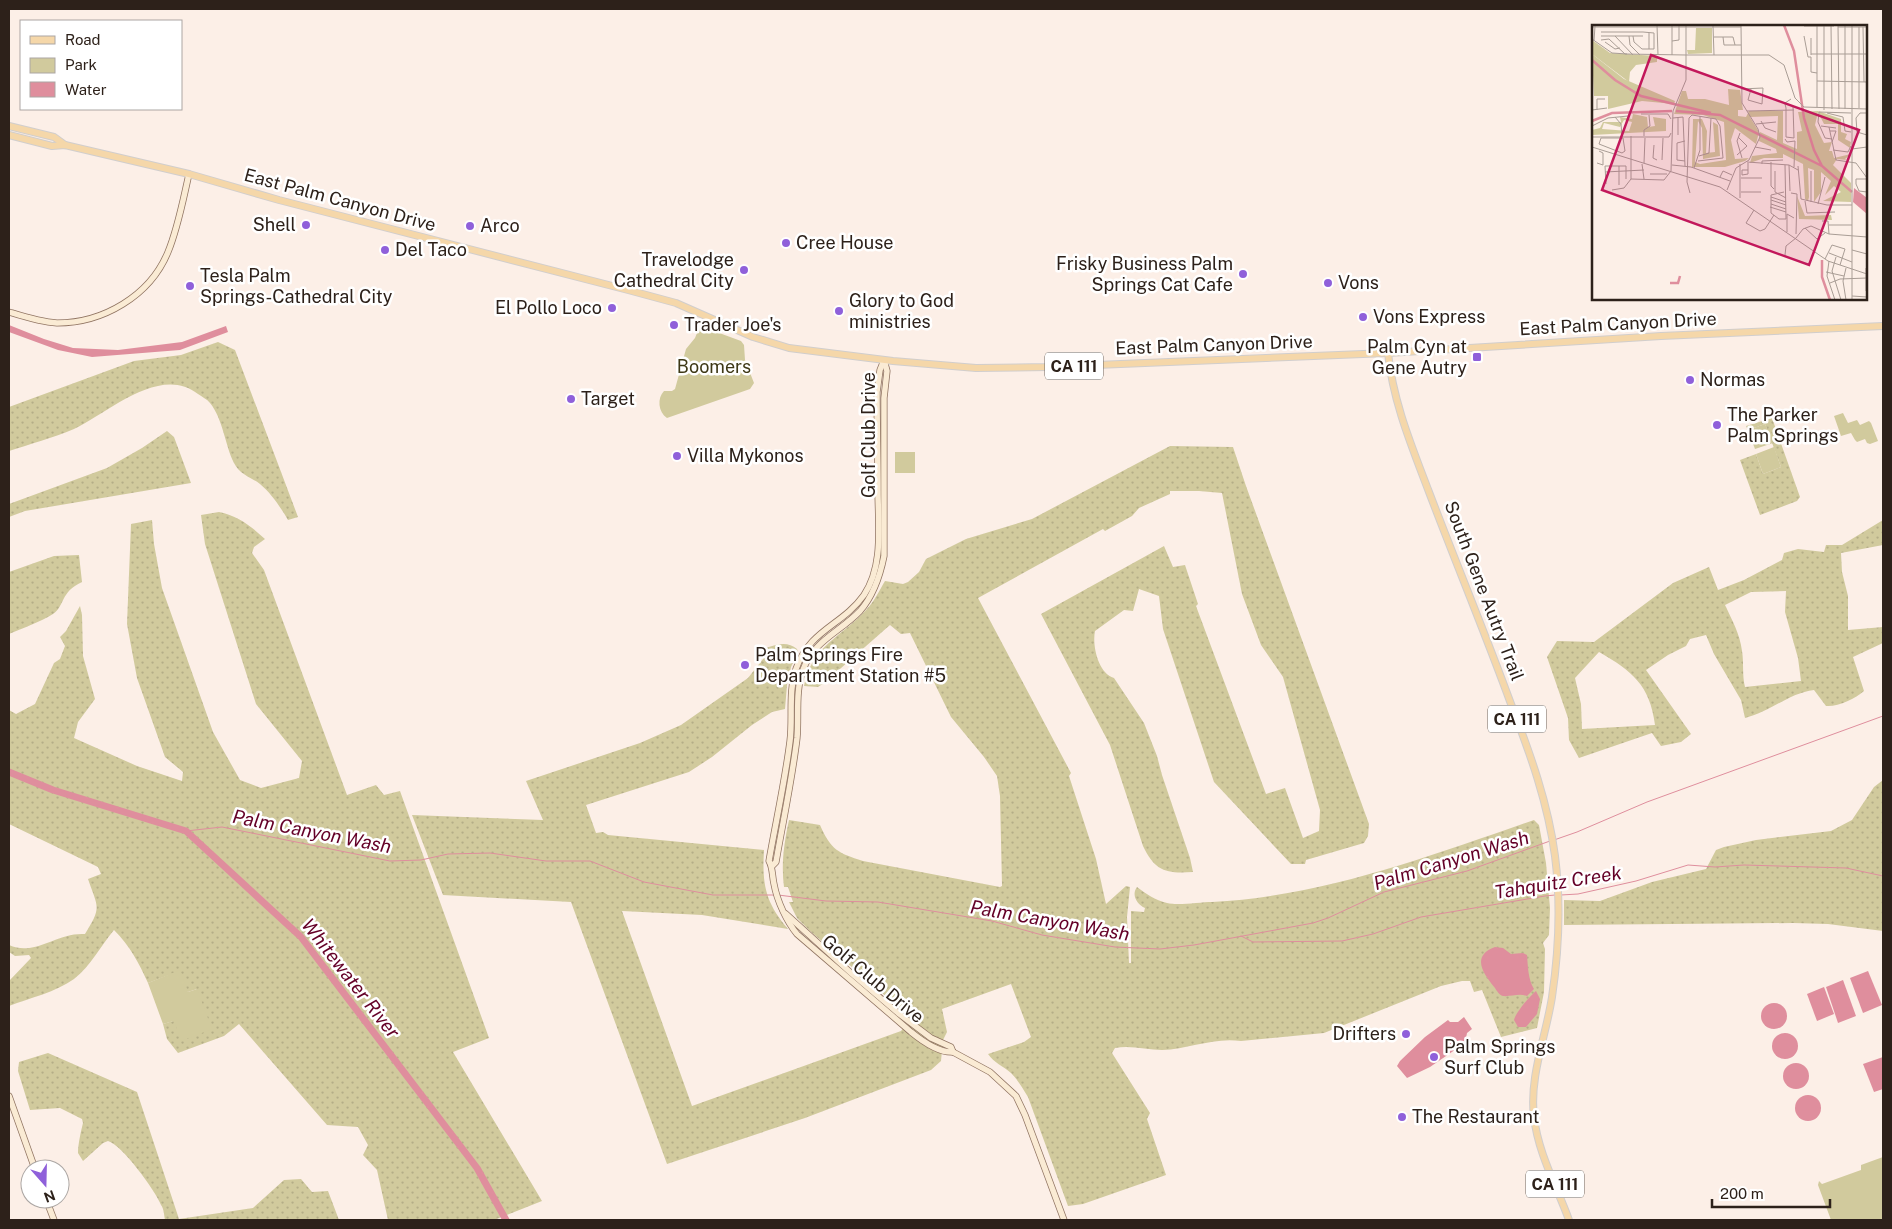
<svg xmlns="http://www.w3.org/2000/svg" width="1892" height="1229" viewBox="0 0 1892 1229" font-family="'Public Sans',sans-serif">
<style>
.grass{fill:url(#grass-dots);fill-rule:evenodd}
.green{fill:#d1ca9d}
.water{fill:#df8e9d}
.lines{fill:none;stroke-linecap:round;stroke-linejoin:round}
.stream{stroke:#df8e9d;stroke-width:1}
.river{stroke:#df8e9d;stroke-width:7}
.secondary-casing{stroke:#907462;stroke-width:7}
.primary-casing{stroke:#d1cecd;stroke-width:8}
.secondary{stroke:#faebd4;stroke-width:5.5}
.primary{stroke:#f5d7a9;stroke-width:6}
.poi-dot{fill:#8f60da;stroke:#fff;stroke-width:2}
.labels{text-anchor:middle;stroke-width:5;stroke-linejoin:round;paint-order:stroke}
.shield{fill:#fff;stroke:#6c645f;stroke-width:1}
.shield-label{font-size:16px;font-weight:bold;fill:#2d211a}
.street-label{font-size:18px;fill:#2d211a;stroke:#fff}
.poi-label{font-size:18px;fill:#2d211a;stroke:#fff;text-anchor:start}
.park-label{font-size:18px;fill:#3e3816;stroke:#fff}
.water-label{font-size:19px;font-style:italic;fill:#640027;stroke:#fff}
.inset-river{fill:none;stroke:#df8e9d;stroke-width:2.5}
.inset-road{fill:none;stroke:#a99d95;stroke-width:1}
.view{fill:#c2185b;fill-opacity:0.15;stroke:#c2185b;stroke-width:2.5}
.inset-edge{fill:none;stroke:#2d211a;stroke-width:2.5}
</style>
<defs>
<pattern id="grass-dots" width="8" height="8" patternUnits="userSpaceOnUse" patternTransform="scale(1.25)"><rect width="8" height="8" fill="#d1ca9d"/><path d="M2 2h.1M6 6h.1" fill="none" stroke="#b4ad87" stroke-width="1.8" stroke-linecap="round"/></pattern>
</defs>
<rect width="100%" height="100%" fill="#fcefe7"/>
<g class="grass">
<path d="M218 342 235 350 298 517 288 520C281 508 271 493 260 484 251 477 240 475 234 463 225 445 223 419 210 403 207 399 202 397 198 394 160 364 108 413 74 429 53 438 30 444 9 451V407L134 361 181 355Z"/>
<path d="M1772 418 1800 497 1797 501 1760 515 1740 460 1756 454 1763 474 1781 467 1765 424 1748 430 1746 426Z"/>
<path d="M167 431 174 437 191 483 25 511 9 517V504L107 468 142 448Z"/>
<path d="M1170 446 1233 447 1246 486 1369 824 1368 836 1364 843 1306 860 1305 864H1291L1214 782 1163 629 1159 596 1139 589 1133 611 1124 610 1095 631C1092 645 1098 673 1114 678L1144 723 1157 756 1162 775 1190 858 1193 872C1166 874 1155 871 1143 846L1110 745 1041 614 1164 546 1173 567 1185 565 1198 604 1196 606 1266 794 1285 788 1303 838 1319 831 1320 810 1283 677 1261 645 1242 594 1222 493 1199 491H1170V494L1139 508 1132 516 1105 531 1103 529 978 598 1071 773 1069 776 1096 859 1106 904 1126 886 1130 887 1127 917 1129 963H1131V911L1144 912 1145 908C1137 904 1131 895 1137 887 1146 894 1155 900 1167 903 1178 906 1200 902 1212 902 1324 896 1430 856 1534 820L1539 825 1546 863 1550 908 1549 935 1543 943 1545 949 1544 992 1537 1028 1501 1037 1482 990 1474 992 1470 981H1462L1441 986 1324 1033 1241 1041C1214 1037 1189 1049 1162 1050 1147 1050 1131 1045 1115 1048L1112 1053 1150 1113 1147 1119 1166 1175 1083 1204 1068 1206 1028 1097C1023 1089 1018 1080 1011 1073 1003 1066 994 1063 988 1054L1024 1042 1031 1037 1011 984 942 1009 947 1032 943 1040 941 1061 931 1070 805 1118 667 1164 571 902 443 895 412 815 543 820 526 781 640 743 681 725 748 678 767 654 766 648C777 644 788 641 797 649L798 652 791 667 787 685 785 709 772 712 752 725 712 757 689 772 586 805 596 833 603 832 608 835 764 850C762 884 765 902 788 929L702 915 622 911 692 1106 901 1031 911 1018 810 931 797 918 789 902H793L788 887H784C781 864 784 843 789 820L820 825C831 850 838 853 863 861L1000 887 1002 886 1000 796 997 776 984 757 951 717 910 633 901 634 890 625 824 683 818 687 804 686C812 645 842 637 866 610 874 602 879 591 885 581L903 584 908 582 919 572 926 559 966 539 1032 519Z"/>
<path d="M219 512C238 516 251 526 265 539L254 547 252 553 264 570 347 795 376 785 384 795 400 791 489 1038 453 1052 542 1201 494 1220H388L377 1170 363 1155 368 1145 358 1127 327 1125 239 1024 224 1036 178 1053 167 1039 163 1024 173 1021 197 989 188 992 169 975 148 983C139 963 130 946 114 930 101 945 91 966 74 979 56 992 30 998 9 1006V981L31 958 29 955 15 956 9 952V945C35 957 57 932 85 934 102 907 98 908 88 879L101 874 98 867 9 824V710L16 714 35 704 54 663 60 659 65 646 60 637 66 631 80 606 82 615 83 656 95 699 78 722 74 738 137 766 182 781 183 772 165 757 137 678 127 624 131 524 152 520 154 544 162 588 213 732 240 780 261 788 299 778 302 761 256 704 205 544 201 515Z"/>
<path d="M1883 520V545L1841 553 1842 572 1848 596V630L1883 627V643L1853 657 1864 691C1855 699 1838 707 1826 706L1814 690C1789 693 1770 712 1745 718L1741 700 1714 654 1706 635 1690 639 1686 646 1668 655 1646 670 1691 734 1681 742 1661 746 1652 733 1579 758 1569 740 1568 718 1547 657 1557 641 1594 642 1673 583 1709 567 1718 590 1744 580 1782 560 1784 553 1798 549 1824 552 1826 545H1842ZM1786 591 1785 612 1798 658 1801 681 1745 687C1742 675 1744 663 1742 651 1740 634 1732 620 1725 605L1751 592ZM1599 652C1632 671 1650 685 1655 725L1582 729 1581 704 1575 678Z"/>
<path d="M79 555 82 582C60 592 65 606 53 614 40 622 23 628 9 634V572L54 556Z"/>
<path d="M1883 780V931L1828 924 1793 923 1564 925V900L1600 901 1652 882 1706 869 1716 850 1724 847 1756 840 1831 831 1852 820 1874 787Z"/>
<path d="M48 1053 137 1092 179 1219 253 1208 284 1180 301 1179 312 1192 328 1191 339 1220H165C164 1215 164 1209 161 1205 155 1190 122 1145 108 1141L103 1143 83 1161 78 1153C78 1144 81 1131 83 1123L82 1119 60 1108 30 1110 18 1071 19 1062Z"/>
</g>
<g class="green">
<path d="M705 325 722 334 741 341 744 345 745 360 754 383 750 389 667 418C658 412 657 398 664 391H672L675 389 686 349 695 338 699 328Z"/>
<path d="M1843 413 1848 423 1857 420 1860 425 1869 421 1871 423 1878 441 1870 444 1867 443 1865 439 1857 442 1855 440 1851 433 1841 436 1834 416Z"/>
<path d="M1765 424 1773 443 1755 449 1748 430Z"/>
<path d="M1774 447 1781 467 1763 474 1756 454Z"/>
<rect x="895" y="452" width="20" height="21"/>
<path d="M180 970 188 992 197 989 212 1029 181 1041 174 1021 163 1024 148 983Z"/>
<path d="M1883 1157V1220H1831L1818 1185 1819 1181 1822 1184 1861 1170V1165Z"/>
</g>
<g class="water">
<path d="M9 325 44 339 73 348 118 350 182 342 226 326 228 332 180 350 92 357 58 350 9 332Z"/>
<path d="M1495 947 1503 948 1511 954 1523 953 1527 955C1528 967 1528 979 1534 989L1527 996C1519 993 1510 997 1503 996 1499 995 1497 991 1495 988 1484 975 1470 956 1495 947Z"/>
<path d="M1868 971 1882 1005 1863 1013 1850 978Z"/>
<path d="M1843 980 1856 1016 1838 1023 1826 987Z"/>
<path d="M1824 987 1834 1014 1817 1021 1807 994Z"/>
<path d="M1536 991 1540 999 1537 1014 1526 1027H1518L1514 1020C1516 1012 1530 996 1536 991Z"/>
<circle cx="1774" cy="1016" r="13"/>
<path d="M1464 1017 1472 1029 1467 1033 1465 1043 1430 1067 1407 1078 1397 1066 1400 1061 1425 1037 1448 1020 1450 1022H1458Z"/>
<circle cx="1785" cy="1046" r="13"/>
<path d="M1883 1057V1089L1874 1092 1863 1064Z"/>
<circle cx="1796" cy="1076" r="13"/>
<circle cx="1808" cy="1108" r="13"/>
</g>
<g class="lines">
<g class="stream">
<path d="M186 831 222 827 390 861 421 860 448 854 490 853 546 861H590L644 882 713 895H774"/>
<path d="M1554 840 1577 832 1647 802 1883 716"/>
<path d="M778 895 826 901 878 902 992 921 1042 935 1115 947 1160 949 1194 945 1313 923 1328 918 1384 892 1467 871 1550 841"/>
<path d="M1561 895 1578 894 1636 881 1688 865 1715 867 1744 865 1846 868 1883 876"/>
<path d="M1241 936 1253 942 1342 941 1373 934 1421 917 1545 896 1555 895"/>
</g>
<path class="river" d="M9 772 53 790 186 831 301 937 477 1168 506 1220"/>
<defs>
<g id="secondary">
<path d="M9 312C25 317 40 322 57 323 103 323 150 296 168 252 178 228 183 200 189 174"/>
<path d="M884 360 880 370 877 392C877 425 878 458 878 491 878 525 884 565 864 595 842 626 810 629 796 669 788 692 793 718 790 741 785 781 776 821 769 861 773 868 772 876 774 884 777 901 787 922 797 934L911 1032C922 1041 938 1053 953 1052"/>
<path d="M772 866 776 862C783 821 792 780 797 738 799 716 795 691 803 670 813 641 840 632 860 611 874 595 880 576 884 556V398L887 371 884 360"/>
<path d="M786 914 851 973 898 1013 931 1038 951 1047 953 1052 990 1072 1016 1096 1025 1115 1064 1220"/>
<path d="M9 1096 35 1169"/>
<path d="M46 1199 54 1220"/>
</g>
<g id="primary">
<path d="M9 126 54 137 65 145"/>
<path d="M9 135 52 146 65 145 189 174 279 200 628 290 676 303 753 337 789 348 893 361 976 368 1048 367 1388 353 1661 336 1883 326"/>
<path d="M1388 353C1393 402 1412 447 1429 492 1456 563 1485 633 1511 704 1530 753 1548 803 1555 856 1561 903 1559 950 1552 997 1546 1036 1529 1077 1534 1117 1538 1153 1557 1187 1569 1220"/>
</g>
</defs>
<use href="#secondary" class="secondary-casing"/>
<use href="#primary" class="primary-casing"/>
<use href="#secondary" class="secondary"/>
<use href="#primary" class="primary"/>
</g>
<g class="poi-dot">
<circle cx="306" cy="225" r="5"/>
<circle cx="470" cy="226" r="5"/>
<circle cx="786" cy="243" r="5"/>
<circle cx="385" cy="250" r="5"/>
<circle cx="744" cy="270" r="5"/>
<circle cx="1243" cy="274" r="5"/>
<circle cx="1328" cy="283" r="5"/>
<circle cx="190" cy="286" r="5"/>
<circle cx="612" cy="308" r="5"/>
<circle cx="839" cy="311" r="5"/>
<circle cx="1363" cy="317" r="5"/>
<circle cx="674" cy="325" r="5"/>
<rect x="1472" y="352" width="10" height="10" rx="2.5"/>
<circle cx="1690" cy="380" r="5"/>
<circle cx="571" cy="399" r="5"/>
<circle cx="1717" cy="425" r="5"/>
<circle cx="677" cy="456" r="5"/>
<circle cx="745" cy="665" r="5"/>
<circle cx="1406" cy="1034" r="5"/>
<circle cx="1434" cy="1057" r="5"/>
<circle cx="1402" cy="1117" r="5"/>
</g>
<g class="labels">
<g class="shield">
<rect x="1045" y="352.5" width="58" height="27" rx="4"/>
<rect x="1488" y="705.5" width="58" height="27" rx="4"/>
<rect x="1526" y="1170.5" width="58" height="27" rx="4"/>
</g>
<g class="shield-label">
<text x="1074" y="372">CA 111</text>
<text x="1517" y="725">CA 111</text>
<text x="1555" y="1190">CA 111</text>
</g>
<g class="street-label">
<text transform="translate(340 200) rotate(15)" y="6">East Palm Canyon Drive</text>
<text transform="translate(1618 324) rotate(-3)" y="6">East Palm Canyon Drive</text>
<text transform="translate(1214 345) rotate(-2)" y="6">East Palm Canyon Drive</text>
<text transform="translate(869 435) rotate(-90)" y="6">Golf Club Drive</text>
<text transform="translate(1484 591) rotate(69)" y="6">South Gene Autry Trail</text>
<text transform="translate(873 979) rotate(40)" y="6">Golf Club Drive</text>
</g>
<g class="poi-label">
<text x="296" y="231" text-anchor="end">Shell</text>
<text x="480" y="232">Arco</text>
<text x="796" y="249">Cree House</text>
<text x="395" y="256">Del Taco</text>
<text x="734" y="266" text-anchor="end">Travelodge<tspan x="734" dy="21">Cathedral City</tspan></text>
<text x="1233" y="270" text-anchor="end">Frisky Business Palm<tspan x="1233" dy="21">Springs Cat Cafe</tspan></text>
<text x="200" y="282">Tesla Palm<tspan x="200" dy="21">Springs-Cathedral City</tspan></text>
<text x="1338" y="289">Vons</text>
<text x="849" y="307">Glory to God<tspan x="849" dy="21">ministries</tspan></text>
<text x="602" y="314" text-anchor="end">El Pollo Loco</text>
<text x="1373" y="323">Vons Express</text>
<text x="684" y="331">Trader Joe's</text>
<text x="1467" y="353" text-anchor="end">Palm Cyn at<tspan x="1467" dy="21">Gene Autry</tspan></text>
<text x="1700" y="386">Normas</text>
<text x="581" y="405">Target</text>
<text x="1727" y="421">The Parker<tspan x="1727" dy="21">Palm Springs</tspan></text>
<text x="687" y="462">Villa Mykonos</text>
<text x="755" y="661">Palm Springs Fire<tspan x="755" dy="21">Department Station #5</tspan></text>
<text x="1396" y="1040" text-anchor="end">Drifters</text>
<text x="1444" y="1053">Palm Springs<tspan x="1444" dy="21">Surf Club</tspan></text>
<text x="1412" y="1123">The Restaurant</text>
</g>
<g class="park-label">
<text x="714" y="373">Boomers</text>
</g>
<g class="water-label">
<text transform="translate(312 831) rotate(11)" y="7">Palm Canyon Wash</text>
<text transform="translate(1451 860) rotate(-17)" y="7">Palm Canyon Wash</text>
<text transform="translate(1558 882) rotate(-9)" y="7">Tahquitz Creek</text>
<text transform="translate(1050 920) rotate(10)" y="7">Palm Canyon Wash</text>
<text transform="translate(351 978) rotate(52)" y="7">Whitewater River</text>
</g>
</g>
<g transform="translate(1592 25)">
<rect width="275" height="275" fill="#fcefe7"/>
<path d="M104 3H120V28L96 29 95 25H103ZM0 29 32 54 83 76 82 79 50 76 16 84V71H2ZM136 64 148 65 151 85H146V91L154 92 157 86H191V118L205 124V107L210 106 206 87 226 86 249 94V107L255 109 253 114 259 117 258 123 246 115V99H232L226 87 223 100 232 118 240 117 237 126H240L242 133 259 129 253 134 255 135 245 134 241 140 259 158V177L231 176 249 167 242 161 233 170 239 156 229 147V167L222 177V145L216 143 217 172 216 176 213 174 211 139 191 129V133H172L158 138 160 131 185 128 184 124 167 116 168 107 185 115 186 91 158 92 167 107 164 119 143 103 139 115 143 134 157 133 153 136 133 142H100L101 94H110L115 106 114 128 123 127 121 97 126 100 128 131 111 134 110 103 106 96 103 137 108 139 134 135 132 97 111 90 82 89 90 66H94L96 74H113L137 80ZM41 89 55 92 56 102 63 101 61 92 74 94V106L0 110V105L8 103 11 97H29L28 92 40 94ZM32 95 40 97 37 106 10 104 12 98 28 102ZM205 171 213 191 239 190 240 195 207 194Z" fill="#d1ca9d" fill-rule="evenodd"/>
<path d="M0 15 18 28 65 31V37L44 40 38 47 37 57 0 29Z" fill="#d1ca9d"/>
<path d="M262 163 275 173V189L261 177Z" fill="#df8e9d"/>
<path class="inset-river" d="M192 0 202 26 212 93 222 125 230 141 260 167M0 35 23 55 49 71 119 88M84 86 128 90 230 141M0 96 20 88 80 86M230 235V252L238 275M78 258H86L88 251"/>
<path class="inset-road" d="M65 0 66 30M225 0V82M232 0V85M239 0 240 84M246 0 247 84M253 0V84M80 1V30M121 1 122 30M212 1H242M0 2H149M246 2H275M267 2V83M271 2 272 57M9 7H51M57 8V24M9 11H51M23 11 41 30M37 11 38 20 48 30M41 11 42 17 50 24H62V8L51 7M212 11 216 32H219V47L225 48M122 12H141L143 20M131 12 132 20H149M219 13V30M0 14 20 28 35 29M9 15 17 14 33 29M2 16 3 1M80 16 87 15V1M13 17 23 24 28 23M33 29 94 30M219 29H275M94 30H177L192 40 203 73 212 82 275 84M225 56 275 57V72M149 64 171 63M159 64 156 75 170 79 171 63M193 78 201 81 202 113 194 112V83L193 79V78L199 74M0 85 15 83M5 85V74H13M155 86 202 85M235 88 251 92 253 106 259 107M275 88H268L264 93 265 107 275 110M49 89H76L79 94M23 92 29 99 30 111M81 93 91 92 93 141M169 96 173 103 184 107M164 99 184 97M0 101 16 93 36 91M229 101 244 103M237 102 244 135 264 138 275 153M238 106H244L240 117M148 108 145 116 150 133M86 110V92M52 111V105L58 101 57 90M0 112H77L79 108M9 113H31L33 126 30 128 7 119ZM193 114 195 117 203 116 202 142M240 114 233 113 226 97 227 87 259 88M62 120 61 133 65 135M0 122 128 162 236 236 275 249M163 122 179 125M260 124 275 122M241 125 256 127 259 121M145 130 155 121 146 112M107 131 117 128 119 93M70 135 71 113M93 136 85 135V118L93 116M155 137 197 140 206 145M179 137V161L182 164M5 138 11 140V128L7 126M52 138 53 113M50 139 52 154M148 139V173M170 139V136L191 135M80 140 99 142 138 156M197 140 198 166M206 141 209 174 235 180H260M102 143 108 125V91M156 145H150V150L156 149V138M79 146 81 86 94 55V0M183 146V167L194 173M13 147 52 145M58 149H75M128 152 131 146 140 150M149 153H170M39 154 72 155 79 146M14 159 13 141H34V154M264 159 267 166 275 167M264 159V154H275M27 160V141M20 165 32 163 39 154V111M135 165 144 143 157 135 168 112 166 104 150 78 149 0M149 167H169M192 167 179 170V188L187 194H194L193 140M98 168 95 157 97 93 100 90 124 94 128 101 131 133 106 136M199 168 205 169 204 209M179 172 194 177M179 175 194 180M213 176 215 188 243 187M219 177V146M179 179 194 184M226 179 233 152M178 182 194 187M162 185 154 198 168 206 173 204 182 190M230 196H236L237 209M237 200H260M213 203 225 214 233 208M195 207V189L202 193M204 213 211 204 219 201 237 209 275 212M260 225 275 229M237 228 260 237M193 230 194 221 204 213M244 232 240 246 249 275M233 234 240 220 253 224 248 240M237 236 235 251 243 275M254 243 251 256 254 275M234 247 252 251M238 258 248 254 275 253M274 266V243M260 271 275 272M260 275V0"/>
<path class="view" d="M59 30 267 105 217 240 10 165Z"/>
<rect width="275" height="275" class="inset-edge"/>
</g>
<rect width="1892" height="1229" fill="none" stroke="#2d211a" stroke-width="20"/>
<rect x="20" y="20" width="162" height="90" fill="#ffffff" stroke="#aba6a3"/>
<rect x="30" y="36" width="25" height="8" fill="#f5d7a9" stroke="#aba6a3"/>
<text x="65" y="45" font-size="15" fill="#2d211a">Road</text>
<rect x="30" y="58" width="25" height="15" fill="#d1ca9d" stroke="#aba6a3"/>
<text x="65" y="70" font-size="15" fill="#2d211a">Park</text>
<rect x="30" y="82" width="25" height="15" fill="#df8e9d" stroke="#aba6a3"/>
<text x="65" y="95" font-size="15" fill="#2d211a">Water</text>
<g transform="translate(45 1184) rotate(160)"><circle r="24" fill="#ffffff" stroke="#aba6a3"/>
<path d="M0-4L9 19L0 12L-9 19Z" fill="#8f60da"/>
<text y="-8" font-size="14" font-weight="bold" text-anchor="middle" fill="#2d211a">N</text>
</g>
<path d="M1712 1199v8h118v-8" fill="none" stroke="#2d211a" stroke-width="2.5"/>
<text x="1720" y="1199" font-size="15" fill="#2d211a" stroke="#ffffff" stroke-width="4" paint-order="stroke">200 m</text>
</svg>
